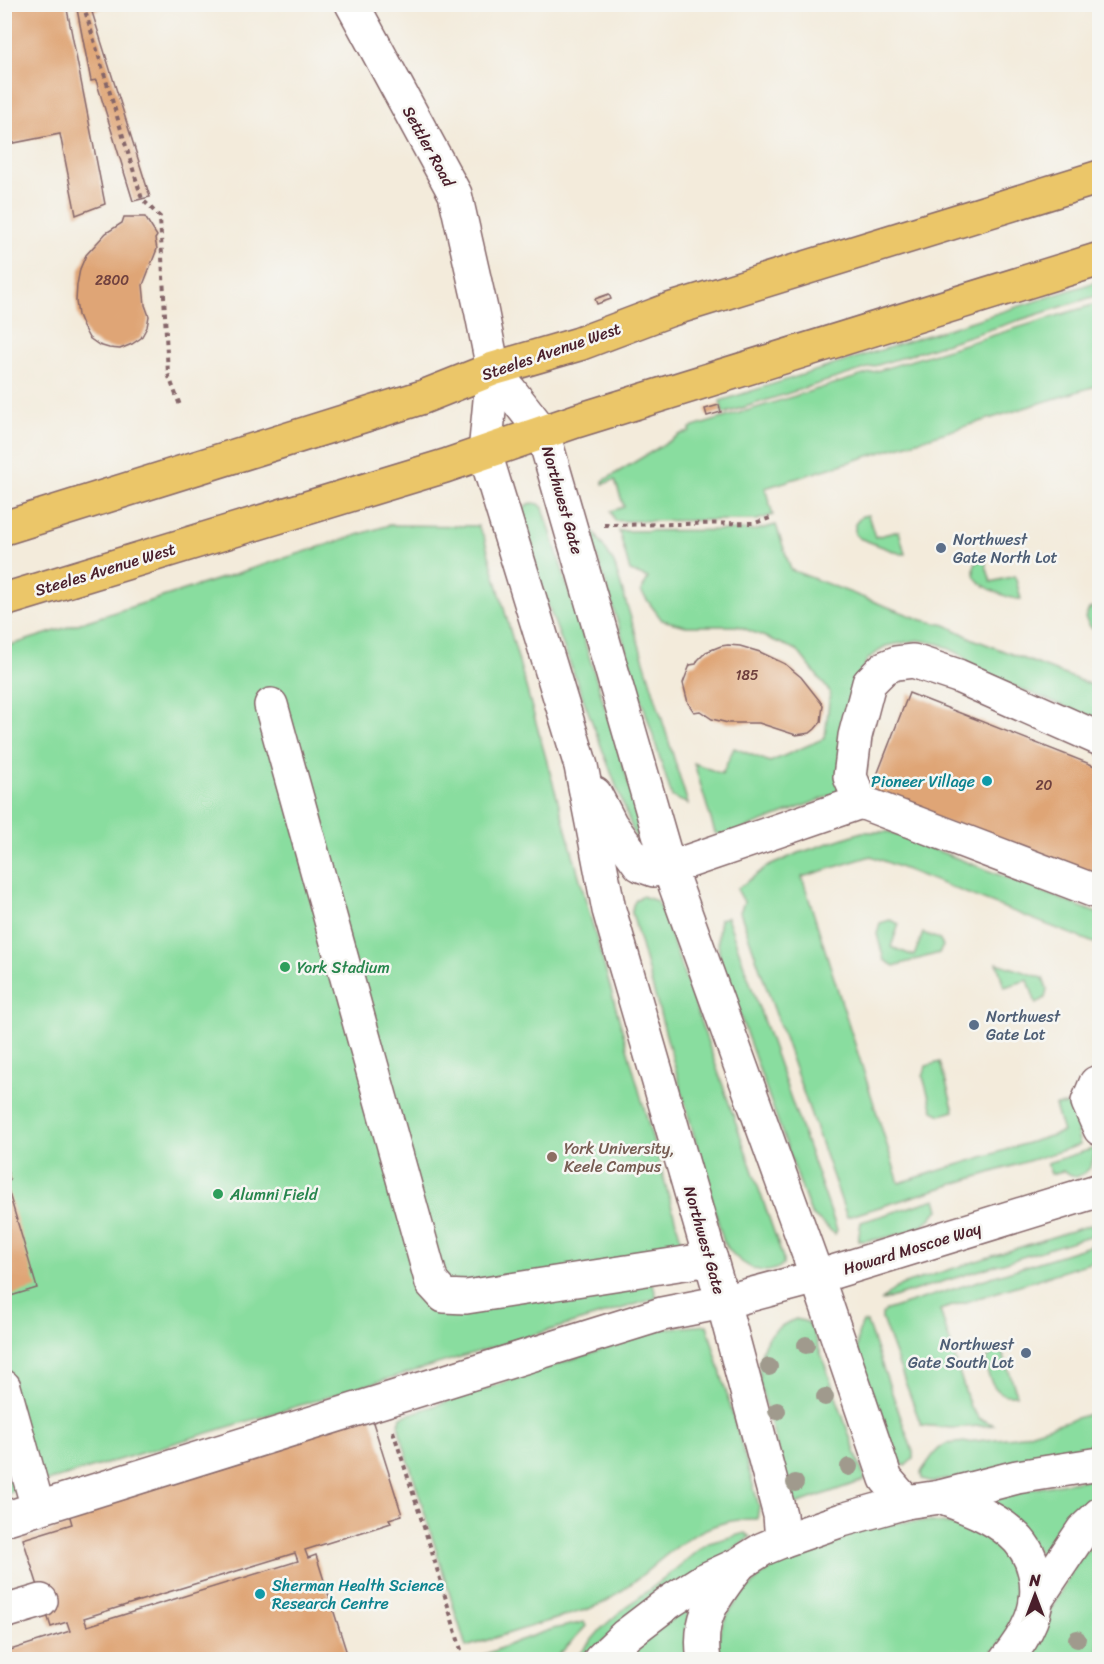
<svg xmlns="http://www.w3.org/2000/svg" width="1104" height="1664" viewBox="0 0 1104 1664" font-family="Sriracha,sans-serif">
<style>
.green{fill:#89dd9f;stroke:#6a7e65;stroke-width:1.5}
.building{fill:#dfa576;fill-rule:evenodd}
.lines{fill:none;stroke-linecap:round;stroke-linejoin:round}
.minor-casing{stroke:#856669;stroke-width:36}
.major-casing{stroke:#856669;stroke-width:36}
.path{stroke:#856669;stroke-width:4;stroke-dasharray:4.5 4.5;stroke-linecap:butt}
.minor{stroke:#fff;stroke-width:33}
.major{stroke:#ebc669;stroke-width:33}
.tree{fill:#a09a8d}
.service-dot{fill:#5c6f8a;stroke:#f6f6f2;stroke-width:2}
.culture-dot{fill:#0f9aa8;stroke:#f6f6f2;stroke-width:2}
.leisure-dot{fill:#2e9e5b;stroke:#f6f6f2;stroke-width:2}
.education-dot{fill:#8d6e63;stroke:#f6f6f2;stroke-width:2}
.labels{text-anchor:middle;stroke-width:5;stroke-linejoin:round;paint-order:stroke}
.number-label{font-size:14px;fill:#6f403e}
.street-label{font-size:16px;fill:#4a1f2b;stroke:#f6f6f2}
.service-label{font-size:16px;fill:#4e5e75;stroke:#f6f6f2;text-anchor:start}
.culture-label{font-size:16px;fill:#0d838f;stroke:#f6f6f2;text-anchor:end}
.leisure-label{font-size:16px;fill:#27864d;stroke:#f6f6f2;text-anchor:start}
.education-label{font-size:16px;fill:#785e54;stroke:#f6f6f2;text-anchor:start}
</style>
<rect width="100%" height="100%" fill="#f6f6f2"/>
<filter id="ink" filterUnits="userSpaceOnUse"><feTurbulence type="fractalNoise" baseFrequency=".0167" numOctaves="2"/><feDisplacementMap in="SourceGraphic" scale="12" xChannelSelector="R" yChannelSelector="G"/><feConvolveMatrix kernelMatrix="1 2 1 2 8 2 1 2 1" color-interpolation-filters="sRGB"/></filter>
<filter id="wash" filterUnits="userSpaceOnUse"><feTurbulence type="fractalNoise" baseFrequency=".008" numOctaves="4" result="noise"/><feDisplacementMap in="SourceGraphic" scale="24" xChannelSelector="R" yChannelSelector="G"/><feGaussianBlur stdDeviation="1.35" result="paint"/><feColorMatrix in="noise" values="0 0 0 0 0 0 0 0 0 0 0 0 0 0 0 0 0 1.4 0 .05"/><feComposite in="paint" operator="in"/></filter>
<g filter="url(#wash)">
<rect width="100%" height="100%" fill="#f3ebdb"/>
<g class="green">
<path d="M1099 281V295L723 414 720 401Z"/>
<path d="M1099 303V385L765 488 773 515 757 520 615 521 611 511 624 507 615 480 603 484V481L681 434 690 432V428Z"/>
<path d="M533 503 539 504 543 508 647 842V846L638 844 543 592 523 527 522 510 528 504Z"/>
<path d="M868 515 875 537 899 531 905 554H901L859 538 855 534V524L862 516Z"/>
<path d="M389 525 478 526 484 537 683 1247 646 1260 657 1298 5 1494V647Z"/>
<path d="M776 525 791 570 922 620 946 625 973 639 1099 688V720L977 672 962 655 940 644 918 640 886 646 867 660 852 691 841 785 838 793 725 836 715 833 694 763 722 774 734 748 770 762 825 738 830 692 797 650 738 626H686L662 620 641 592 648 578 630 571 619 531 757 530Z"/>
<path d="M594 532 614 563 688 804 672 797 590 534Z"/>
<path d="M984 559 991 582 1015 576 1021 599C1011 600 980 587 975 577 974 575 974 570 974 568 975 562 979 560 984 559Z"/>
<path d="M1099 604 1100 605 1099 631 1091 628 1085 618 1089 609Z"/>
<path d="M862 832H890L1099 914V945L871 856 802 877 899 1183 1063 1132 1055 1106 1068 1105 1081 1110 1089 1129 1077 1133 1080 1145 847 1217 740 912 744 902 737 889 767 867 796 854Z"/>
<path d="M642 896 657 901 662 911 783 1258V1265C761 1281 734 1261 723 1240L632 913C632 905 634 900 642 896Z"/>
<path d="M727 917 837 1230 835 1234 811 1214 720 960C718 945 717 934 720 919Z"/>
<path d="M890 920 899 924 891 947 914 956 923 933 939 939 943 946 939 953 894 966 884 960 877 934 880 923Z"/>
<path d="M997 963 1043 978 1047 989 1045 998 1036 1004 1028 980 1004 987Z"/>
<path d="M940 1062 954 1111 941 1115 933 1111 923 1077 926 1066Z"/>
<path d="M1095 1148C1093 1164 1092 1171 1076 1177L1063 1171 1051 1174 1047 1163Z"/>
<path d="M936 1199 939 1210C932 1214 929 1223 922 1226 905 1234 877 1241 858 1241L861 1222Z"/>
<path d="M1090 1225H1099V1233L881 1301 892 1291 901 1285Z"/>
<path d="M1099 1243V1260L940 1310 970 1407 980 1419 995 1425 951 1428 921 1425 882 1319V1314L887 1310Z"/>
<path d="M796 1319 807 1322 812 1328 865 1480 793 1505 759 1381C759 1348 764 1331 796 1319Z"/>
<path d="M863 1322 867 1323 913 1452V1459L905 1466 897 1461 857 1350 858 1334Z"/>
<path d="M707 1325 759 1506 757 1519C686 1517 657 1573 603 1603 590 1610 573 1613 559 1618 528 1627 497 1637 466 1647L400 1433 399 1424 401 1417 662 1329Z"/>
<path d="M1001 1348 1017 1395C1013 1395 1006 1396 1003 1394 993 1389 984 1371 987 1360 989 1353 996 1351 1001 1348Z"/>
<path d="M1099 1411V1452L933 1482 922 1479 921 1472C929 1462 934 1450 946 1444L1016 1437Z"/>
<path d="M1099 1477V1502L1048 1562 988 1497Z"/>
<path d="M924 1521C941 1523 959 1524 975 1530 984 1534 994 1544 1000 1551 1031 1588 1018 1627 988 1659H719C719 1655 717 1650 717 1646 718 1614 757 1576 783 1560 809 1545 840 1535 869 1527 887 1522 906 1522 924 1521Z"/>
<path d="M745 1533 750 1537 604 1640 582 1659 574 1660 602 1628 621 1611 665 1578 697 1551 709 1543Z"/>
<path d="M1099 1535V1659L1023 1660 1076 1564Z"/>
<path d="M683 1610 689 1612 686 1630 689 1659 621 1660Z"/>
<path d="M584 1622 586 1626 555 1659H474L518 1641 553 1629Z"/>
</g>
<g id="blocks">
<g class="building">
<path d="M4 4H66L105 204 76 215 60 134 4 145Z"/>
<path d="M76 4H113L92 12 150 197 133 201 96 80 91 81Z"/>
<path d="M124 217H145L157 236 155 239 157 249 143 285 145 305 149 316 147 327 141 338 132 344 120 349 109 348 99 345 89 338 83 327 78 315 76 301 77 285 80 269 86 255 106 233 122 223Z"/>
<path d="M609 294 611 299 597 304 595 299Z"/>
<path d="M719 405 721 412 707 416 705 409Z"/>
<path d="M728 645 740 646 760 652 785 664 801 677 823 705 821 722 815 729 810 733 796 735 759 723H728L712 719 700 711 694 712 688 703 683 683 690 665 696 664 698 660 706 652 721 646Z"/>
<path d="M909 693 1100 768V883L870 793Z"/>
<path d="M4 1162 10 1180 4 1182Z"/>
<path d="M8 1190 37 1288 4 1298V1192Z"/>
<path d="M370 1413 402 1515 389 1519 391 1523 305 1550 308 1558 316 1555 349 1660H4V1652L70 1631 67 1622 51 1627 23 1539 72 1524 67 1507ZM295 1553 298 1561 87 1626 84 1618Z"/>
</g>
</g>
</g>
<g filter="url(#ink)">
<use href="#blocks" fill-opacity="0" stroke="#856669" stroke-width="1.5"/>
<g class="lines">
<defs>
<g id="minor">
<path d="M352 4 455 194 481 309 493 369 485 453 581 766 609 910 723 1302 780 1515 782 1541"/>
<path d="M493 369 543 433 669 868 817 1277 886 1479 906 1502"/>
<path d="M271 705 432 1283 444 1296 466 1297 711 1259"/>
<path d="M595 794 611 825 640 865 654 870 669 868 861 802 1100 893"/>
<path d="M861 802 850 777 855 736 869 683 884 668 896 663 913 661 958 676 1100 739"/>
<path d="M1100 1085 1096 1083 1088 1102 1100 1129"/>
<path d="M4 1387 38 1508"/>
<path d="M940 1497C964 1506 990 1515 1010 1532 1036 1553 1043 1590 1031 1620 1025 1635 1016 1648 1006 1660"/>
<path d="M4 1519 662 1314 723 1302 817 1277 1100 1190"/>
<path d="M1036 1600 1083 1530 1100 1514"/>
<path d="M4 1612 41 1601"/>
<path d="M600 1660 626 1635 668 1603 702 1581 739 1564 763 1549 782 1541 842 1520 906 1502 940 1497 1017 1477 1100 1464"/>
<path d="M704 1660C697 1617 714 1598 738 1566"/>
</g>
<g id="major">
<path d="M4 528 423 397 493 369 579 344 669 310 1100 177"/>
<path d="M4 600 445 466 576 421 1100 259"/>
</g>
</defs>
<use href="#minor" class="minor-casing"/>
<use href="#major" class="major-casing"/>
<g class="path">
<path d="M83 4 142 199 160 217 168 374 181 408"/>
<path d="M604 525 755 523 773 517"/>
<path d="M393 1431 431 1549 464 1660"/>
</g>
<use href="#minor" class="minor"/>
<use href="#major" class="major"/>
</g>
<g class="tree">
<circle cx="806" cy="1345" r="9"/>
<circle cx="769" cy="1367" r="9"/>
<circle cx="825" cy="1397" r="9"/>
<circle cx="777" cy="1411" r="9"/>
<circle cx="849" cy="1467" r="9"/>
<circle cx="795" cy="1483" r="9"/>
<circle cx="1077" cy="1639" r="9"/>
</g>
</g>
<g class="service-dot">
<circle cx="941" cy="548" r="6"/>
<circle cx="974" cy="1025" r="6"/>
<circle cx="1026" cy="1353" r="6"/>
</g>
<g class="culture-dot">
<circle cx="987" cy="781" r="6"/>
<circle cx="260" cy="1594" r="6"/>
</g>
<g class="leisure-dot">
<circle cx="285" cy="967" r="6"/>
<circle cx="218" cy="1194" r="6"/>
</g>
<circle class="education-dot" cx="552" cy="1157" r="6"/>
<g class="labels">
<g class="number-label">
<text x="112" y="285">2800</text>
<text x="747" y="680">185</text>
<text x="1044" y="790">20</text>
</g>
<g class="street-label">
<text transform="translate(429 146) rotate(61)" y="6">Settler Road</text>
<text transform="translate(551 351) rotate(-19)" y="6">Steeles Avenue West</text>
<text transform="translate(563 500) rotate(74)" y="6">Northwest Gate</text>
<text transform="translate(105 569) rotate(-17)" y="6">Steeles Avenue West</text>
<text transform="translate(705 1240) rotate(74)" y="6">Northwest Gate</text>
<text transform="translate(912 1248) rotate(-17)" y="6">Howard Moscoe Way</text>
</g>
<g class="service-label">
<text x="953" y="545">Northwest<tspan x="953" dy="18">Gate North Lot</tspan></text>
<text x="986" y="1022">Northwest<tspan x="986" dy="18">Gate Lot</tspan></text>
<text x="1014" y="1350" text-anchor="end">Northwest<tspan x="1014" dy="18">Gate South Lot</tspan></text>
</g>
<g class="culture-label">
<text x="975" y="787">Pioneer Village</text>
<text x="272" y="1591" text-anchor="start">Sherman Health Science<tspan x="272" dy="18">Research Centre</tspan></text>
</g>
<g class="leisure-label">
<text x="297" y="973">York Stadium</text>
<text x="230" y="1200">Alumni Field</text>
</g>
<g class="education-label">
<text x="564" y="1154">York University,<tspan x="564" dy="18">Keele Campus</tspan></text>
</g>
</g>
<rect width="1104" height="1664" fill="none" stroke="#f6f6f2" stroke-width="24"/>
<g transform="translate(1035 1595)" stroke="#f6f6f2" stroke-width="4.5" paint-order="stroke">
<path d="M0-4.5L10 22L0 15L-10 22Z" fill="#4a1f2b"/>
<text y="-9" font-size="16" font-weight="bold" text-anchor="middle" fill="#4a1f2b">N</text>
</g>
</svg>
